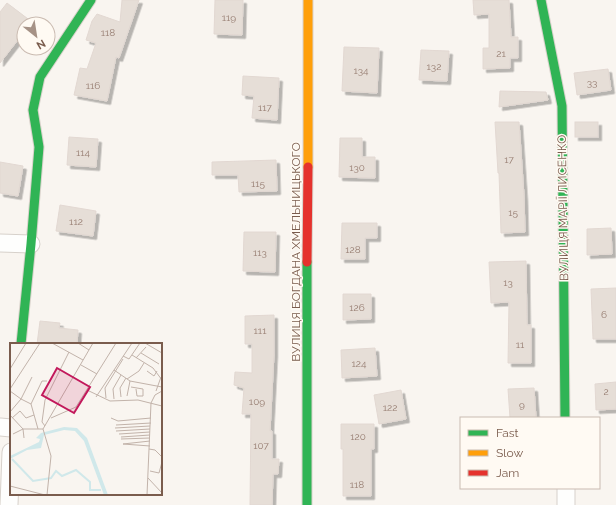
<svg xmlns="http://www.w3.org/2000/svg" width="616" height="505" viewBox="0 0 616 505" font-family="Raleway,sans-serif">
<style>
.building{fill:#e6ded7;stroke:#e2d8d2;filter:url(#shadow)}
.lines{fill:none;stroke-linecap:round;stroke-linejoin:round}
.street-casing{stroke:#d7d1cb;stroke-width:19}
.fast-casing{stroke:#d9d2cb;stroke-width:11}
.slow-casing{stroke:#d9d2cb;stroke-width:11}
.jam-casing{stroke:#d9d2cb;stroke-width:11}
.street{stroke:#fefefd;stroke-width:17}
.fast{stroke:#30b455;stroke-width:9}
.slow{stroke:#ff9f0a;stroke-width:9}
.jam{stroke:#e5322d;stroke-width:9}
.labels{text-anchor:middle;stroke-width:3;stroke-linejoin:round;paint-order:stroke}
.number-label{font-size:10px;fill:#977e72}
.street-label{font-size:12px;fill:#7a5c4d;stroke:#fffaf3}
.inset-river{fill:none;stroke:#d0e8ea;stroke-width:2}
.inset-road{fill:none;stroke:#c2b3aa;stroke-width:1}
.view{fill:#c2185b;fill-opacity:0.15;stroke:#c2185b;stroke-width:2}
.inset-edge{fill:none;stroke:#7a5c4d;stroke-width:2}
</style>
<defs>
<filter id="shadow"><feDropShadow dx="3.5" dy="3.5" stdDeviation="0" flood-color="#0004"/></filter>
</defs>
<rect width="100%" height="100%" fill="#f9f5f0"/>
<g class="building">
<path d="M122 0H139L119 58 116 57 107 101 74 95 80 68 87 69 96 43 86 40 92 21 97 14 120 22Z"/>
<path d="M215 0H243L242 35 214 34Z"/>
<path d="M473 0H509L511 37H518V58H510V68L483 69V48H489V14L474 15Z"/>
<path d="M7 3 32 22 30 24H24V32L0 63V12Z"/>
<path d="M344 47 379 48 377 93 342 91Z"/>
<path d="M421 50 449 51 447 81 419 80Z"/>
<path d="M608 69 611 90 577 95 574 73Z"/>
<path d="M243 76 279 78 277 120 252 118 254 96 242 95Z"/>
<path d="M500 91 546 92 548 100 499 107Z"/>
<path d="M495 122H519L524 196 525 232 501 233 499 173H498Z"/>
<rect x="575" y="122" width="23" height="15"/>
<path d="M69 137 98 139 96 167 67 165Z"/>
<path d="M340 138H362V157H375V178L339 177Z"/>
<path d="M276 160 277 191 239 192 238 175H212V162Z"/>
<path d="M0 162 23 166 18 196 0 193Z"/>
<path d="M60 205 96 211 93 236 56 231Z"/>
<path d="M342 223H377V238H365V259H341Z"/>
<path d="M611 228 612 254 587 255V229Z"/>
<path d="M244 232H276L275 272 243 271Z"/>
<path d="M526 261 527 325H531V363H508L509 302 491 303 489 262Z"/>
<path d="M616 288V339H593L591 289Z"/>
<path d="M343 294H371V319L343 320Z"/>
<path d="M274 315V354L270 431H272V459H279L278 474H273L272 505H250L251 414H242L244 388 234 385 235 372 252 373V344H245V316Z"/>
<path d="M40 321 60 323 59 328 78 330 77 344 66 342V344H37Z"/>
<path d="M375 348 377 376 342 378 341 350Z"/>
<path d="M616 382V409L596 410 595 384Z"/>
<path d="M534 388 536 418H510L508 389Z"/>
<path d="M401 390 406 419 379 424 374 395Z"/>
<path d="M341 424H374V449H371V496H343V449H341Z"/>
</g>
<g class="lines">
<defs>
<g id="street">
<path d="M0 243 31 244"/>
<path d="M0 427 11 428"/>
<path d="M566 488V505"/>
<path d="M9 505 11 452"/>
</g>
<g id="fast">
<path d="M541 0 562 106 565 418"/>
<path d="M21 344 31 244 39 147 33 110 40 77 91 0"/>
<path d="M307 505V262"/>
</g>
<path id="slow" d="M308 167V0"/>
<path id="jam" d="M307 262 308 167"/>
</defs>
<use href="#street" class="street-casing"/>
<use href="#fast" class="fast-casing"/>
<use href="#slow" class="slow-casing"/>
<use href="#jam" class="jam-casing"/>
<use href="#street" class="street"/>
<use href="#fast" class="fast"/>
<use href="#slow" class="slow"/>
<use href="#jam" class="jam"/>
</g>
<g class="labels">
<g class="number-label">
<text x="229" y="21">119</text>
<text x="108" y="36">118</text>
<text x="501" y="57">21</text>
<text x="434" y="70">132</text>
<text x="361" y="74">134</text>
<text x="592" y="86">33</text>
<text x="93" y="89">116</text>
<text x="265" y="111">117</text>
<text x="83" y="156">114</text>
<text x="509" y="163">17</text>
<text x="357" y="171">130</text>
<text x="258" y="187">115</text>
<text x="513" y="216">15</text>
<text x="76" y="225">112</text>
<text x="353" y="253">128</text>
<text x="260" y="256">113</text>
<text x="508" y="286">13</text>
<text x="357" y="311">126</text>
<text x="604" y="318">6</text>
<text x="260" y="334">111</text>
<text x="520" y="348">11</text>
<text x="359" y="367">124</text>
<text x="606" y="395">2</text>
<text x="257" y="405">109</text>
<text x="522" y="408">9</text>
<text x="390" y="411">122</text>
<text x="358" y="440">120</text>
<text x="261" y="449">107</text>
<text x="357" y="488">118</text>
</g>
<g class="street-label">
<text transform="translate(563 208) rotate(-91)" y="4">ВУЛИЦЯ МАРІЇ ЛИСЕНКО</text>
<text transform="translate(296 252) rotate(-90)" y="4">ВУЛИЦЯ БОГДАНА ХМЕЛЬНИЦЬКОГО</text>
</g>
</g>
<g transform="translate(10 343)">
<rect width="152" height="152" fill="#f9f5f0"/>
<path d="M54 84 67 85 77 95 98 152H94L74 98 65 88 54 87 34 92 31 105 17 107 0 116V113L29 99 30 96 26 95 31 90Z" fill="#d0e8ea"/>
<path class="inset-river" d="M2 116 23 138 41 135 46 128 52 133 66 127 80 139V147H91"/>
<path class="inset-road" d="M42 0 73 17M68 0 79 7M135 0 152 10M131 10 149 21M122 12 143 25 152 37M113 13 119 16 130 0M126 15 136 4M71 22 87 31M0 26 16 0M104 27 120 38 152 44M137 28 144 33 147 28M117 36 129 28 134 20M121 44 133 46V53H127L126 46M0 46 30 0M77 47 100 58 128 57 152 63M0 48 11 56 0 69M146 48 151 34M117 53 120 38M86 54 122 0M111 54 110 45 116 35M96 55 95 45 113 16M104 56 103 46 111 32M21 61 11 56 22 34M0 72 13 86H33M2 75 10 68 16 75 24 72M41 75 66 64 106 0M101 75 108 78 141 75M106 82 141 80M35 83 32 79 35 57 59 9M105 85 140 83M28 86 21 61 32 38H37M106 88 140 86M3 91 13 86 14 95M109 91 140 89M111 94 140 92M111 96 140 95M140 103 113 101 140 98M139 106 145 107 152 114M140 128 149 130 152 119M138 135 152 150M0 143 35 152M37 152 41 113 33 86 83 0M137 152 141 60 145 52 152 48"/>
<path class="view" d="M47 25 80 44 64 70 32 52Z"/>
<rect width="152" height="152" class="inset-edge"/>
</g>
<rect x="460" y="417" width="140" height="72" fill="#fffaf3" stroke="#cabbb1"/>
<rect x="468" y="430" width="20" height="6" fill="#30b455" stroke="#cabbb1"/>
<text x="496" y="437" font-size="12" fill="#7a5c4d">Fast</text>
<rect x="468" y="450" width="20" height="6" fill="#ff9f0a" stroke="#cabbb1"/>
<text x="496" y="457" font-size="12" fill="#7a5c4d">Slow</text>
<rect x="468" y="470" width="20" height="6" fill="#e5322d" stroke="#cabbb1"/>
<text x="496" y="477" font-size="12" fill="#7a5c4d">Jam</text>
<g transform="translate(36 36) rotate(150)"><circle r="19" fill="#fffaf3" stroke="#cabbb1"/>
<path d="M0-3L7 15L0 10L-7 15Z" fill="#a69286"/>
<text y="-6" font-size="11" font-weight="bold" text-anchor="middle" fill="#7a5c4d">N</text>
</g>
</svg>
